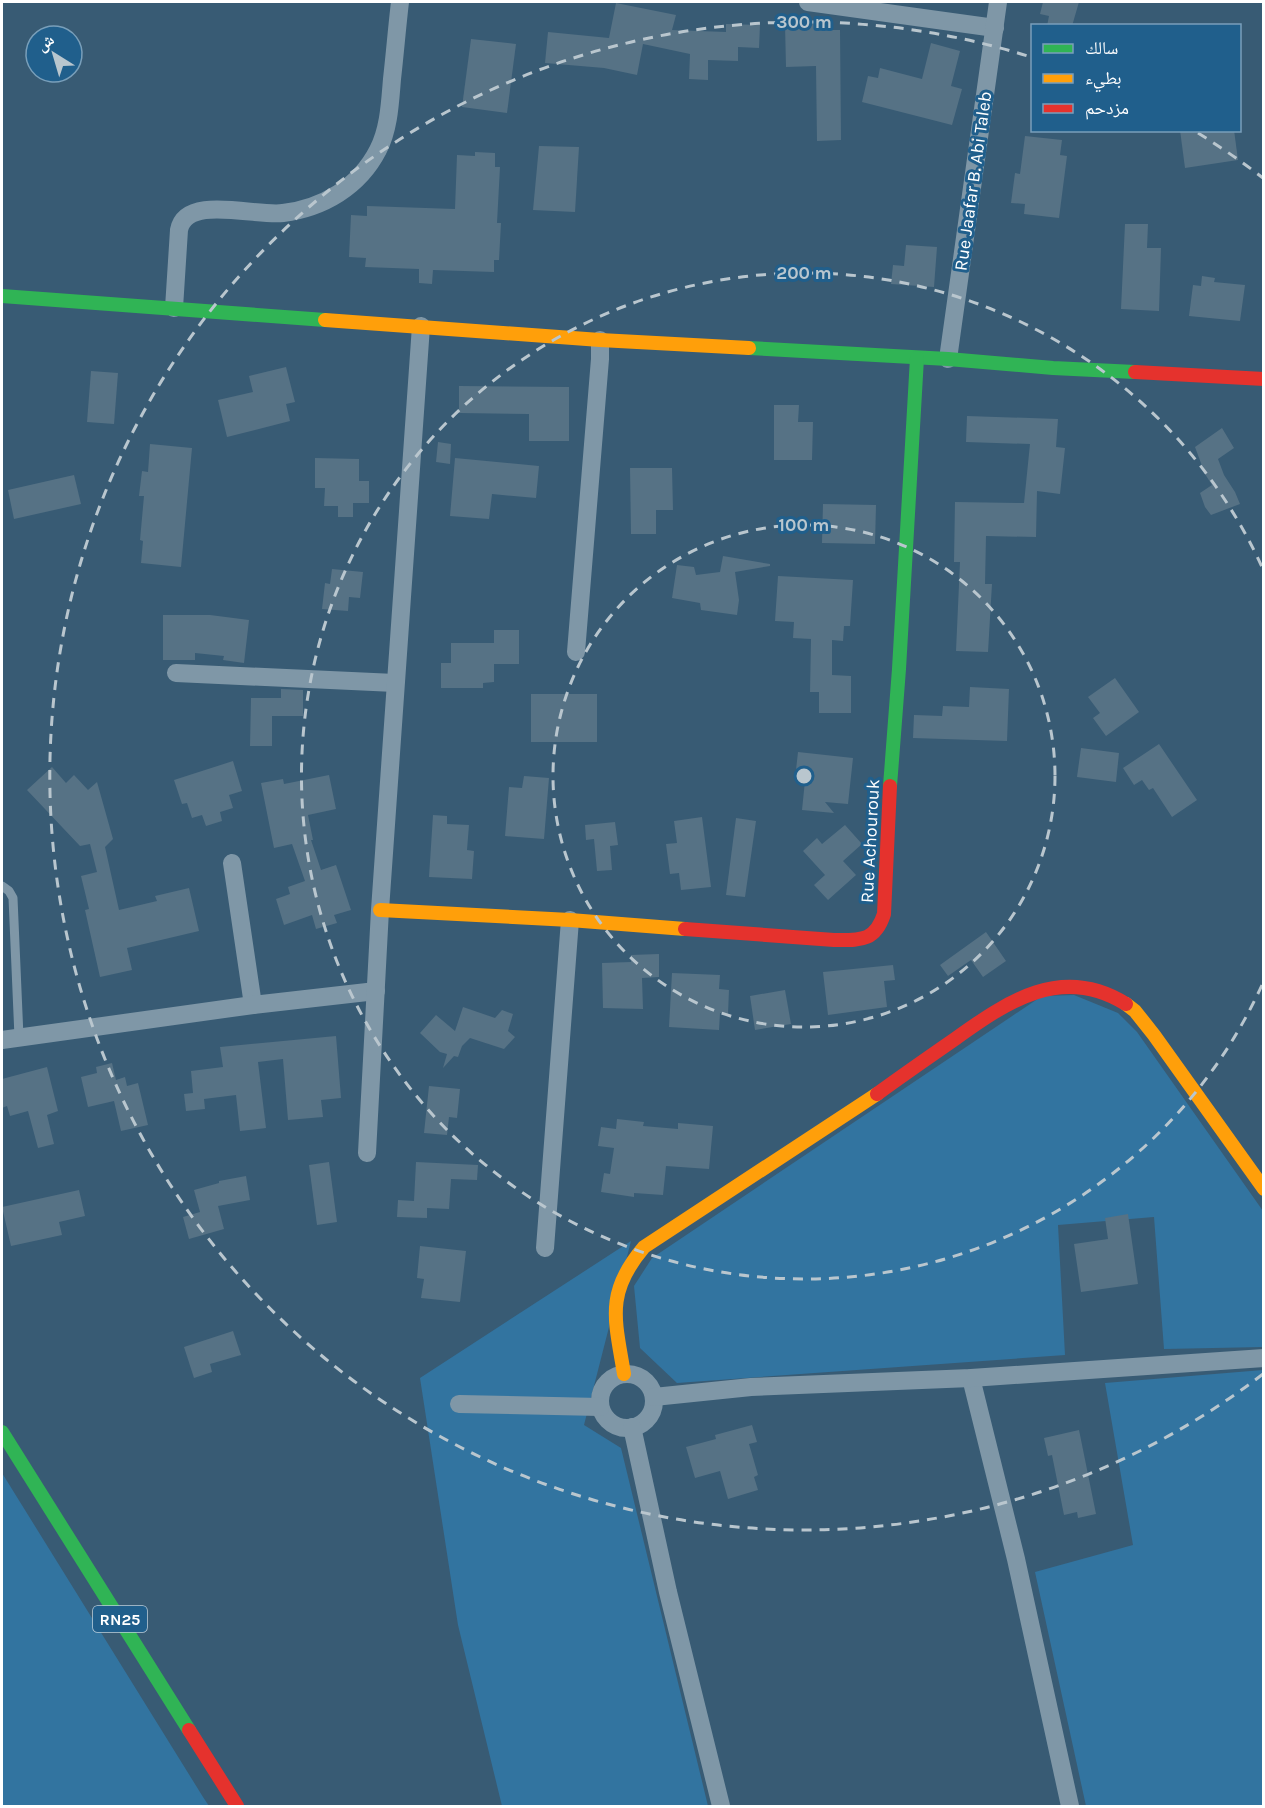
<svg xmlns="http://www.w3.org/2000/svg" width="1265" height="1808" viewBox="0 0 1265 1808" font-family="Karla,'Noto Naskh Arabic',sans-serif">
<style>
.green{fill:#3274a0}
.building{fill:#567285}
.lines{fill:none;stroke-linecap:round;stroke-linejoin:round}
.lane{stroke:#7f97a7;stroke-width:9}
.street{stroke:#7f97a7;stroke-width:18}
.fast{stroke:#30b455;stroke-width:14}
.slow{stroke:#ff9f0a;stroke-width:14}
.jam{stroke:#e5322d;stroke-width:14}
.ring{fill:none;stroke:#b9c6ce;stroke-width:3;stroke-dasharray:10 8}
.labels{text-anchor:middle;stroke-width:6;stroke-linejoin:round;paint-order:stroke}
.shield{fill:#205f8c;stroke:#bccfdc;stroke-width:1.5}
.shield-label{font-size:16px;font-weight:bold;fill:#fff}
.street-label{font-size:18px;fill:#fff;stroke:#205f8c}
.centre{fill:#b9c6ce;stroke:#205f8c;stroke-width:3}
.ring-label{font-size:18px;text-anchor:middle;font-weight:bold;fill:#b9c6ce;stroke:#205f8c;stroke-width:6;stroke-linejoin:round;paint-order:stroke}
</style>
<rect width="100%" height="100%" fill="#385b74"/>
<g class="green">
<path d="M1074 995 1118 1013 1137 1032 1263 1211V1347L1164 1349 1154 1217 1058 1225 1065 1355 677 1383 640 1348 634 1286 652 1258 1042 996Z"/>
<path d="M631 1241 584 1425 621 1448 708 1806H502L458 1625 420 1378Z"/>
<path d="M1263 1370V1806H1086L1035 1572 1133 1545 1105 1383Z"/>
<path d="M2 1473 203 1797 209 1806H2Z"/>
</g>
<g class="building">
<path d="M1043 2H1079L1072 26H1047L1049 16 1040 14Z"/>
<path d="M616 3 676 15 672 30 726 32V24L760 25 759 48 738 47V61L708 60V80L689 79 690 54 643 44 637 75 604 68 545 63 548 32 609 38Z"/>
<path d="M823 23V30H840L841 140 817 141 816 66 786 67 785 24Z"/>
<path d="M471 39 516 44 507 113 462 107Z"/>
<path d="M931 43 960 51 951 86 962 89 952 125 862 102 868 76 878 78 880 68 922 79Z"/>
<path d="M1180 130H1234L1238 160 1185 168Z"/>
<path d="M1025 136 1062 140 1060 155 1067 156 1059 218 1024 214 1025 204 1011 203 1015 173 1020 174Z"/>
<path d="M539 146 579 147 575 212 533 210Z"/>
<path d="M475 152 495 153V167H500L497 223H501L499 260H494V272L433 270 432 284 419 283V269L365 267 366 258 349 257 351 215 367 216V206L455 209 457 155 475 156Z"/>
<path d="M1125 224H1148L1147 248H1161L1159 311 1121 309Z"/>
<path d="M906 245 937 247 934 287 891 284 893 265 904 266Z"/>
<path d="M1202 276 1215 278 1214 282 1245 285 1240 321 1189 316 1193 285 1201 286Z"/>
<path d="M286 367 295 402 286 404 290 421 227 437 218 400 253 392 249 376Z"/>
<path d="M91 371 118 373 114 424 87 422Z"/>
<path d="M459 386 569 387V441H529V414L459 413Z"/>
<path d="M774 405H799L798 422H813L812 460H774Z"/>
<path d="M967 416 1058 419 1056 447 1065 448 1060 494 1037 491 1036 537 986 536 985 584H992L988 652 956 651 960 562H954L955 502 1024 503 1030 444 966 442Z"/>
<path d="M1222 428 1234 448 1218 459 1224 475 1235 492 1240 504 1211 515 1205 507 1200 493 1212 485 1205 474 1195 447Z"/>
<path d="M438 442 451 444 450 464 436 462Z"/>
<path d="M150 444 192 448 181 567 141 563 143 541 140 540 144 496H139L142 471 148 472Z"/>
<path d="M315 458 359 459V481H369V503H353V517H338V506H324L325 488H315Z"/>
<path d="M455 458 539 466 536 498 492 494 489 519 450 516Z"/>
<path d="M630 468H672L673 510H656V534H631Z"/>
<path d="M74 475 81 504 14 519 8 490Z"/>
<path d="M823 504 876 505 875 544 822 543Z"/>
<path d="M723 556 770 564V566L735 572 739 600 737 615 701 610 700 603 672 598 677 565 694 567 696 575 720 572Z"/>
<path d="M332 569 363 572 360 598 349 597 348 611 322 609 325 583 330 584Z"/>
<path d="M778 576 853 580 850 626H844L843 641 832 640V675L851 676V713H819V692H810L811 639 793 638 794 622 775 621Z"/>
<path d="M163 615H210L249 620 244 663 223 660 224 656 195 653V660H163Z"/>
<path d="M494 630H519V664H494V682L483 683V688H441V663H451V643H494Z"/>
<path d="M1115 678 1139 712 1106 736 1093 718 1100 713 1088 697Z"/>
<path d="M970 687 1009 689 1007 741 913 738 914 715 942 716 943 706 969 707Z"/>
<path d="M281 689 303 690V716H272V746H250L251 698H281Z"/>
<rect x="531" y="694" width="66" height="48"/>
<path d="M1159 744 1197 800 1172 817 1153 788 1149 790 1142 780 1134 785 1123 768Z"/>
<path d="M1081 748 1119 753 1116 782 1077 777Z"/>
<path d="M798 752 853 758 848 804 825 802 834 813 802 810 806 771 796 770Z"/>
<path d="M233 761 242 791 229 795 233 808 220 812 222 821 206 826 202 815 192 818 187 803 182 804 174 780Z"/>
<path d="M52 767 66 783 74 775 88 790 97 782 113 839 105 847 119 910 157 901 155 896 189 888 199 931 127 948 132 970 100 977 85 910 89 909 81 876 97 872 90 844 80 846 27 790Z"/>
<path d="M329 775 336 809 308 815 313 840H311L321 870 336 865 351 910 334 915 337 923 316 929 312 915 284 925 276 899 290 894 288 887 305 881 292 844 274 848 261 783 283 779 284 784Z"/>
<path d="M524 776 549 778 544 839 505 836 509 787 522 788Z"/>
<path d="M433 815 447 816V824L469 825 467 850 474 851 472 879 429 877Z"/>
<path d="M702 817 711 887 681 890 679 873 670 874 666 844 677 843 674 821Z"/>
<path d="M736 818 756 821 745 897 726 895Z"/>
<path d="M615 822 618 845 610 846 612 870 597 871 594 839 586 840 585 825Z"/>
<path d="M845 825 862 844 843 861 856 875 828 900 814 885 825 875 803 851 817 838 822 844Z"/>
<path d="M986 932 1006 961 983 977 971 960 948 976 940 965Z"/>
<path d="M659 954V977L642 978 643 1009 603 1008 602 963 631 962V955Z"/>
<path d="M893 965 895 980 884 981 887 1007 828 1015 823 972Z"/>
<path d="M672 973 720 975 719 989 729 990 728 1014 720 1013 719 1030 669 1027Z"/>
<path d="M785 990 791 1024 755 1030 750 996Z"/>
<path d="M463 1007 495 1018 502 1010 513 1014 508 1031 515 1037 504 1049 470 1038 462 1046 458 1057 454 1056 443 1068 447 1054 440 1052 420 1033 436 1015 455 1031Z"/>
<path d="M336 1036 341 1098 321 1100 323 1117 288 1120 283 1059 258 1062 266 1128 240 1131 236 1095 204 1099 205 1109 186 1111 184 1094 193 1093 191 1071 223 1067 220 1047Z"/>
<path d="M112 1063 116 1080 125 1077 127 1086 138 1083 148 1125 121 1131 114 1101 88 1107 81 1077 97 1073 96 1067Z"/>
<path d="M47 1067 58 1111 47 1115 54 1144 38 1148 28 1111 10 1116 7 1106 2 1108V1079Z"/>
<path d="M429 1086 460 1089 457 1118 449 1117 447 1135 424 1133Z"/>
<path d="M617 1119 644 1122 643 1126 678 1129V1123L713 1126 709 1169 666 1166 663 1195 634 1193V1197L601 1192 604 1173 610 1174 614 1148 598 1146 601 1127 616 1129Z"/>
<path d="M329 1162 337 1222 317 1225 309 1165Z"/>
<path d="M416 1162 478 1165 477 1180 451 1179 449 1209 427 1208V1218L397 1217 398 1200 414 1201Z"/>
<path d="M246 1176 250 1200 218 1206 224 1229 189 1239 183 1217 200 1212 194 1190 219 1183V1181Z"/>
<path d="M79 1190 85 1216 59 1222 62 1235 11 1246 2 1207Z"/>
<path d="M1128 1214 1138 1284 1081 1292 1074 1244 1108 1239 1105 1218Z"/>
<path d="M420 1246 466 1251 460 1302 421 1298 424 1279 417 1278Z"/>
<path d="M233 1331 241 1355 210 1364 212 1372 194 1378 184 1347Z"/>
<path d="M752 1425 757 1442 749 1444 758 1475 754 1477 758 1490 728 1499 720 1471 695 1478 686 1447 716 1439 715 1435Z"/>
<path d="M1079 1430 1096 1514 1078 1518 1077 1512 1064 1515 1052 1455 1048 1456 1044 1438Z"/>
</g>
<g class="lines">
<path class="lane" d="M2 886 9 891 13 898 19 1037"/>
<g class="street">
<path d="M808 2 995 28"/>
<path d="M174 308 179 230C186 194 256 217 283 213 323 208 359 187 378 150 389 129 390 103 392 79 395 53 397 27 400 2"/>
<path d="M948 359 998 2"/>
<path d="M576 652 600 359V340"/>
<path d="M176 673 395 683"/>
<path d="M232 863 253 1005"/>
<path d="M2 1040 253 1005 376 991"/>
<path d="M367 1153 380 910 421 326"/>
<path d="M545 1248 570 920"/>
<circle cx="627" cy="1401" r="27"/>
<path d="M971 1378 1016 1559 1070 1806"/>
<path d="M654 1397 751 1387 971 1378 1264 1358"/>
<path d="M459 1404 600 1407"/>
<path d="M632 1427 668 1592 721 1806"/>
</g>
<g class="fast">
<path d="M2 296 325 320"/>
<path d="M749 348 948 359 1053 368 1135 372"/>
<path d="M890 786 899 669 917 358"/>
<path d="M2 1432 189 1730"/>
</g>
<g class="slow">
<path d="M325 320 600 340 749 348"/>
<path d="M380 910 570 920 685 929"/>
<path d="M1126 1004 1135 1011 1154 1035 1264 1189"/>
<path d="M624 1374C615 1319 605 1293 644 1247L877 1094"/>
</g>
<g class="jam">
<path d="M1135 372 1264 379"/>
<path d="M685 929 834 940C860 940 875 942 884 914L890 786"/>
<path d="M877 1094C903 1075 929 1057 955 1039 1008 1001 1062 964 1126 1004"/>
<path d="M189 1730 237 1806"/>
</g>
</g>
<g class="ring">
<circle cx="804" cy="776" r="251"/>
<path d="M1262 985A503 503 0 1 1 1262 567"/>
<path d="M1263 1374A754 754 0 1 1 1031 57M1198 133A754 754 0 0 1 1263 178"/>
</g>
<g class="labels">
<rect class="shield" x="93" y="1606" width="54" height="26" rx="4.5"/>
<g class="shield-label">
<text x="120" y="1625">RN25</text>
</g>
<g class="street-label">
<text transform="translate(973 181) rotate(-82)" y="6">Rue Jaafar B. Abi Taleb</text>
<text transform="translate(870 841) rotate(-87)" y="6">Rue Achourouk</text>
</g>
</g>
<circle cx="804" cy="776" r="9" class="centre"/>
<g class="ring-label">
<text x="804" y="28">300 m</text>
<text x="804" y="279">200 m</text>
<text x="804" y="531">100 m</text>
</g>
<rect width="1265" height="1808" fill="none" stroke="#ffffff" stroke-width="6"/>
<rect x="1031" y="24" width="210" height="108" fill="#205f8c" stroke="#799fba" stroke-width="1.5"/>
<rect x="1043" y="44" width="30" height="9" fill="#30b455" stroke="#799fba" stroke-width="1.5"/>
<text x="1085" y="54" font-size="18" fill="#ffffff">سالك</text>
<rect x="1043" y="74" width="30" height="9" fill="#ff9f0a" stroke="#799fba" stroke-width="1.5"/>
<text x="1085" y="84" font-size="18" fill="#ffffff">بطيء</text>
<rect x="1043" y="104" width="30" height="9" fill="#e5322d" stroke="#799fba" stroke-width="1.5"/>
<text x="1085" y="114" font-size="18" fill="#ffffff">مزدحم</text>
<g transform="translate(54 54) rotate(323)"><circle r="28" fill="#205f8c" stroke="#799fba" stroke-width="1.5"/>
<path d="M0-4.5L10 22L0 15L-10 22Z" fill="#b9c6ce"/>
<text y="-9" font-size="16" font-weight="bold" text-anchor="middle" fill="#ffffff">ش</text>
</g>
</svg>
